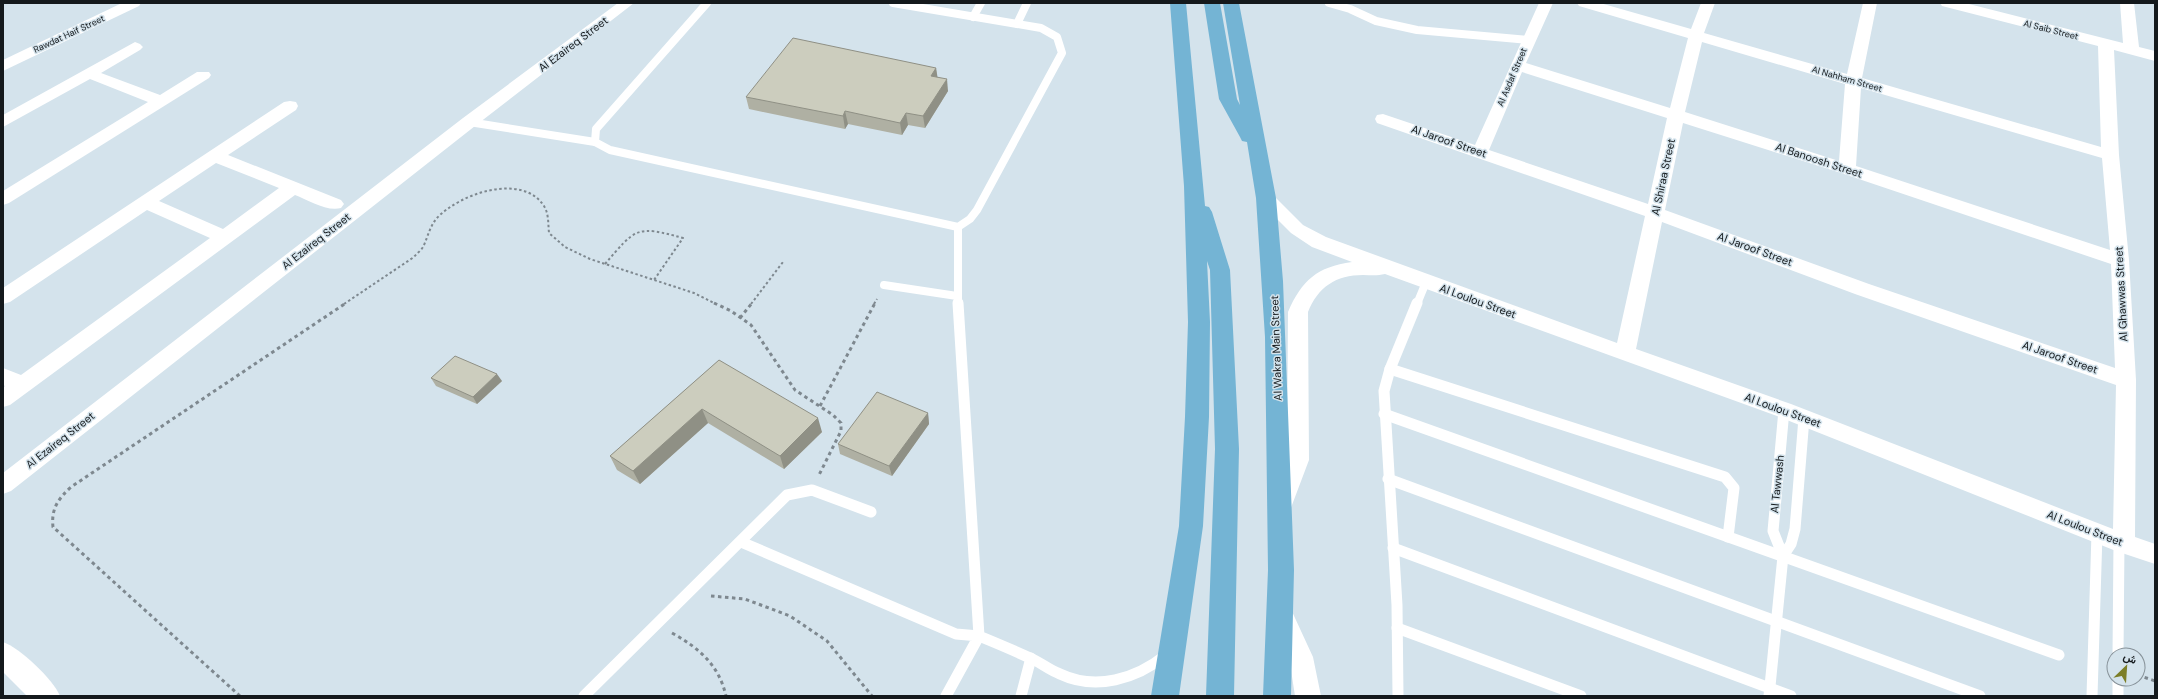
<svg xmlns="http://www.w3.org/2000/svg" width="2158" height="699" viewBox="0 0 2158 699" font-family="'DM Sans',Vazirmatn,sans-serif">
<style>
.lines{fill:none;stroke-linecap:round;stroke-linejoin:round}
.path-far1{stroke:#7e888f;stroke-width:2;stroke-dasharray:2.5 2.5;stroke-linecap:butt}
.path{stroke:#7e888f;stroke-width:3;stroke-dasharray:3.5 3.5;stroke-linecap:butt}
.service-far1{stroke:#fff;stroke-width:8}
.service{stroke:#fff;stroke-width:11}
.minor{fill:#fff;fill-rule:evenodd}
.tertiary{fill:#fff;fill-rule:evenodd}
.trunk{fill:#74b4d4;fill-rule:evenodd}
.wall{fill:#afb0a3}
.shaded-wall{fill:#8f9085}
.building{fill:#cccdbe;stroke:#8f9085}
.labels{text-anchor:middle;stroke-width:3;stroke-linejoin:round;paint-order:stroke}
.far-street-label{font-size:9px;fill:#14191c;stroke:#d4e3ec}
.street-label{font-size:11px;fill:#14191c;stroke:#d4e3ec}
</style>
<rect width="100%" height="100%" fill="#d4e3ec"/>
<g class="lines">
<g class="path-far1">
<path d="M605 264C636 228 636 225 683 238L654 280"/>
<path d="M344 304 414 257C417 253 422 250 424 245 428 236 430 226 437 218 459 194 522 172 544 206 549 214 548 224 549 233L565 247 590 259 694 293 716 304"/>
<path d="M751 304 783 262"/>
<path d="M874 304 877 299"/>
</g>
<g class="path">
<path d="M714 303 731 311 751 325 795 390 833 415 841 423V431L819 475"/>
<path d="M740 318 752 303"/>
<path d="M820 406 875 303"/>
<path d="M711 596 745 599 790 616 827 641 872 696"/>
<path d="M672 633C699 648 719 665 726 696"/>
<path d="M2138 675 2155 681"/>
<path d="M240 696 53 527C51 509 58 499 71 487L346 303"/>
</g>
<g class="service-far1">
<path d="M707 3 596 129 595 142 610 150 958 227 970 219 977 210 1062 53 1057 37 1041 28 893 3"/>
<path d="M1329 3 1350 9 1376 21 1417 30 1529 40"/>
<path d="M973 17 981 3"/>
<path d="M1017 24 1027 3"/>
<path d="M469 122 595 142"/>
<path d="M884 285 957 296"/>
<path d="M958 304V227"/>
<path d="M1417 304 1426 282"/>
</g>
<g class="service">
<path d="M958 303 979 636C996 643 1013 650 1030 658 1040 662 1049 670 1060 674 1096 691 1136 679 1166 655"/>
<path d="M1390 369 1725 477 1734 488 1728 537"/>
<path d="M1384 414 2059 655"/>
<path d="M1388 479 1980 696"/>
<path d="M741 542 956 634 979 636 946 696"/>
<path d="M1393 548 1791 696"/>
<path d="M1783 556 1773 531 1784 410"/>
<path d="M1397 628 1581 696"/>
<path d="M2118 655 2119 542"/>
<path d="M2118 679V696"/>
<path d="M584 696 787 495 812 490 871 512"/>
<path d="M1021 696 1031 658"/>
<path d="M1398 696 1397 605 1384 391 1390 369 1417 303"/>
<path d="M1769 696 1783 556 1791 544 1795 529 1804 418"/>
<path d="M2092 696 2097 533"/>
</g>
<g class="minor">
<path d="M122 3H141L139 6 3 71V60Z"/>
<path d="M618 3H634L475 126 11 491 3 494V473L463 118Z"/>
<path d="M1539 3H1553L1526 63 1670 108 1688 38 1579 6 1577 3H1600L1691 29 1701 3H1715L1704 33 1847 74 1863 3H1877L1862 78 2101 147 2098 46 1942 6 1940 3H1965L2123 43 2120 3H2134L2139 47 2155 51V61L2114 50 2119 155 2129 260 2136 380 2135 537 2155 544V564L2116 551 1777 416 1385 274C1377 276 1371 275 1363 275 1336 275 1318 287 1308 312L1309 460 1289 513 1281 515 1273 513 1270 506 1287 460 1288 312C1302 280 1317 267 1352 262L1312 247 1291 233 1260 202 1257 198 1260 194 1266 192 1272 194 1303 225 1326 237 1617 343 1645 216 1377 123 1375 119 1377 115 1383 114 1475 145ZM1702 42 1845 84 1839 161 1685 112ZM1522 72 1667 118 1648 204 1489 150ZM1861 88 2102 158 2110 250 1856 166ZM1683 123 1841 173 2111 264 2115 368 1869 284 1665 210ZM1662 222 1855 294 2116 385 2113 529 1791 404 1636 349Z"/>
<path d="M135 42 140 44 143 47 140 50 101 73 160 95 197 72H209L211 75 209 78 9 203 3 205V191L148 102 90 79 3 127V115Z"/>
<path d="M290 101 296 102 298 106 296 110 228 155 341 200 344 204 341 208C327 212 308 200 295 195L10 405 3 407V388L5 386 3 385V368L21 375 210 238 147 210 10 302 3 304V288L284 102ZM216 163 279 188 223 229 159 201Z"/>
<path d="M1281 602 1289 605 1313 657 1321 696H1295L1289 657 1269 613 1273 605Z"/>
</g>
<path class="tertiary" d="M3 642C20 648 53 679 60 696H27L3 672Z"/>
<g class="trunk">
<path d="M1170 3H1186L1205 206 1209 207 1212 212 1230 270 1239 449 1234 696H1206L1215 449 1210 270 1207 261 1210 322 1209 417 1203 526 1179 696H1151L1179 526 1185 417 1188 322 1184 186Z"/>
<path d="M1204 3H1220L1237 99 1240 105 1223 3H1239L1276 198 1283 281 1294 570 1291 696H1263L1268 570 1265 337 1256 198 1247 142 1242 141 1240 137 1219 99Z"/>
</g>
</g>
<g class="wall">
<path d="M936 68 937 77 948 91 925 128 908 125 902 135 848 124 845 129 749 109 746 97Z"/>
<path d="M719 360 822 432 784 469 708 423 640 484 617 470 610 456Z"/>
<path d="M431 378 502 381 477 404 436 386Z"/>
<path d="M928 413 929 424 892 476 840 454 838 444Z"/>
</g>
<g class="shaded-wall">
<path d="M936 68 938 80 931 76Z"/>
<path d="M947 79 948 91 925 128 923 116Z"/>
<path d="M845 111 848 124 845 129 843 116Z"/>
<path d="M906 113 908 125 902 135 900 123Z"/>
<path d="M497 374 502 381 477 404 473 397Z"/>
<path d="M702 409 708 423 640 484 633 471Z"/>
<path d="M928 413 929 424 892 476 889 466Z"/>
<path d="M818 418 822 432 784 469 780 456Z"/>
</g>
<g class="building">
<path d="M793 38 936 68 931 76 947 79 923 116 906 113 900 123 845 111 843 116 746 97Z"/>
<path d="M455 356 497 374 473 397 431 378Z"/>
<path d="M719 360 818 418 780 456 702 409 633 471 610 456Z"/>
<path d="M877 392 928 413 889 466 838 444Z"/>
</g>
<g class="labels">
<g class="far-street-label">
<text transform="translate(2051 30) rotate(14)" y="3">Al Saib Street</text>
<text transform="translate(69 34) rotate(-25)" y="3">Rawdat Haif Street</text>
<text transform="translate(1512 77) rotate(-67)" y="3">Al Asdaf Street</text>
<text transform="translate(1847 79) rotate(16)" y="3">Al Nahham Street</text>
</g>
<g class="street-label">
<text transform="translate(573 44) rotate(-37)" y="4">Al Ezaireq Street</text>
<text transform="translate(1449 141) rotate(19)" y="4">Al Jaroof Street</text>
<text transform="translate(1819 160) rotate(18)" y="4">Al Banoosh Street</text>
<text transform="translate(1663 177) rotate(-78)" y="4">Al Shiraa Street</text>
<text transform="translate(316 241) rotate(-38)" y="4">Al Ezaireq Street</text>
<text transform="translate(1755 249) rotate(20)" y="4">Al Jaroof Street</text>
<text transform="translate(2121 294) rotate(-93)" y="4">Al Ghawwas Street</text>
<text transform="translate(1478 301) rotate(20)" y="4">Al Loulou Street</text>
<text transform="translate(1276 348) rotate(-92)" y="4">Al Wakra Main Street</text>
<text transform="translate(2060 357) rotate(19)" y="4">Al Jaroof Street</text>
<text transform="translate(1783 410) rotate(20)" y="4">Al Loulou Street</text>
<text transform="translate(60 440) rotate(-38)" y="4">Al Ezaireq Street</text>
<text transform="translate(1777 484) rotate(-84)" y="4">Al Tawwash</text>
<text transform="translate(2085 528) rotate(21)" y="4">Al Loulou Street</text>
</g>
</g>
<rect width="2158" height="699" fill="none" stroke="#14191c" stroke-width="8"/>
<g transform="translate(2126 667) rotate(25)"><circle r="19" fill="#d4e3ec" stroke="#879299"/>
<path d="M0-3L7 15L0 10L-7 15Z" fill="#7c7e28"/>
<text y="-6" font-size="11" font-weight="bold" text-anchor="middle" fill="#14191c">ش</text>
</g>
</svg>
